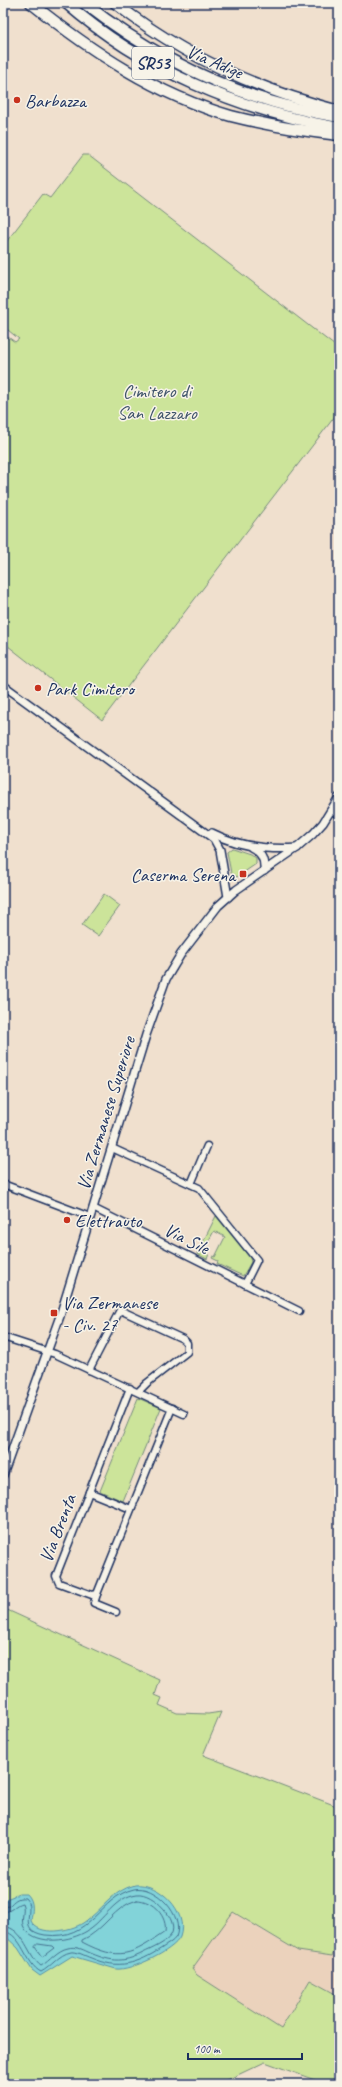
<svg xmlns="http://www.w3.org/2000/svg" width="342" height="2087" viewBox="0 0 342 2087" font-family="Caveat,sans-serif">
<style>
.built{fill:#ebd2bc}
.green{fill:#cce49a;stroke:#748a7c}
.water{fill:#82d3d9;stroke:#5991a8}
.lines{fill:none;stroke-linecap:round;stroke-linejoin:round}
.shore{stroke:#44718f;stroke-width:1}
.minor-casing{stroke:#1b2f5e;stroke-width:9}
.tertiary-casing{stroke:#1b2f5e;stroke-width:10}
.trunk-casing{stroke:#1b2f5e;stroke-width:13}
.minor{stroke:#f7f3e8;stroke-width:6}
.tertiary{stroke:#f7f3e8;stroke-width:7}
.trunk{stroke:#f7f3e8;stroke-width:10}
.poi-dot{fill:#c8321e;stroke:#f7f3e8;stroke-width:1.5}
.labels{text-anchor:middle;stroke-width:3;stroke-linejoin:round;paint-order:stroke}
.shield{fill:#f7f3e8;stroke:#5d6a87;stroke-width:1}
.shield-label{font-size:18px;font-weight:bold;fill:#1b2f5e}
.street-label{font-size:19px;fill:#1b2f5e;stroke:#f7f3e8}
.poi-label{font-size:19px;fill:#1b2f5e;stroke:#f7f3e8;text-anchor:start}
.park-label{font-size:19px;fill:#3e536a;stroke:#f7f3e8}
</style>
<rect width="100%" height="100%" fill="#f0e0ce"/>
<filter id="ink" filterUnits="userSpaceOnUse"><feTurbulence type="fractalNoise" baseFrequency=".025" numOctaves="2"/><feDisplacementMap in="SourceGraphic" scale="8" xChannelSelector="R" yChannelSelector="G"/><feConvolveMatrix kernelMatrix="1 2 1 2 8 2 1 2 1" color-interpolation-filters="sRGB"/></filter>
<g filter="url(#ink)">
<path class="built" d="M232 1912 298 1951 331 1956 339 1943V1996L310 1980 282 2030 197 1975 192 1969Z"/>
<g class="green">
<path d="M83 155H88L339 349V411L102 720 3 642V344L8 337 15 342 19 339 3 326V261L5 258 3 256V246L43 194 50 198Z"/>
<path d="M232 848 250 854 256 858V864L237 877 231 873 227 852Z"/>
<path d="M104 894 120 906 98 936 82 925Z"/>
<path d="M216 1216 250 1258 251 1262 243 1276 217 1264 218 1261 212 1258 213 1256 215 1257 225 1237 214 1231 203 1251 209 1254 207 1259 197 1254Z"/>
<path d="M138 1398 161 1408 123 1501 100 1491Z"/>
<path d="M3 1608 160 1680 155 1695 162 1698 159 1705 177 1713 208 1714 221 1712 203 1755 339 1807V1943L332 1956 298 1951 233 1912 192 1969 197 1975 281 2029 310 1980 339 1996V2079L334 2084H326L265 2062 225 2081 222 2084H3Z"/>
</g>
<path class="water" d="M135 1885C159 1882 189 1912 180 1937 174 1951 130 1971 116 1969L72 1956 40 1976 32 1970 18 1948 3 1934V1902H7L6 1899 19 1894H27C35 1902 32 1912 31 1921 39 1937 70 1931 83 1923 102 1911 111 1891 135 1885Z"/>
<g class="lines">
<g class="shore">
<path d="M137 1900C153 1900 168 1917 165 1932 132 1955 120 1962 82 1942V1940C104 1931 114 1906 137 1900Z"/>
<path d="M3 1907 9 1906C14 1901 17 1897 25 1898 37 1910 15 1930 45 1935 92 1941 99 1897 134 1889 155 1884 185 1916 176 1937 173 1942 166 1945 162 1948 137 1964 119 1970 91 1958 85 1956 77 1951 71 1952 59 1954 51 1967 41 1972 25 1964 23 1934 3 1931"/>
<path d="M3 1912C12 1912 15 1904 22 1903 26 1911 19 1921 25 1929 38 1946 71 1941 87 1931 104 1920 115 1897 137 1894 153 1892 180 1920 171 1935 166 1943 151 1949 143 1953 122 1964 109 1961 88 1952 82 1949 75 1946 68 1948 57 1950 50 1961 41 1966 28 1957 25 1928 3 1926"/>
<path d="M38 1944 52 1946 54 1948 42 1957 35 1947Z"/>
</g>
<defs>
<g id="minor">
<path d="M332 810 339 816"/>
<path d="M3 1184 90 1217"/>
<path d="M191 1184 207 1146"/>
<path d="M93 1208 245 1284 257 1260 199 1188 112 1148"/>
<path d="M245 1284 299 1311"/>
<path d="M3 1337 55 1354 184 1414"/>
<path d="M89 1370 120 1310 183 1339 187 1343V1352L147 1383 138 1392"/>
<path d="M130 1388 56 1576 59 1583 92 1595 97 1594 172 1408"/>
<path d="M89 1492 131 1509"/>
<path d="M97 1594 94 1603 116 1612"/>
</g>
<g id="tertiary">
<path d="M3 685 214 839 220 850 228 897"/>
<path d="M212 833C237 846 268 850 297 848"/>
<path d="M251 847C261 852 265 859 264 871"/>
<path d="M3 1475 60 1316 146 1035 166 979 181 954 218 906 236 890 297 848 313 834 323 823 339 797"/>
</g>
<g id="trunk">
<path d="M31 3C91 51 156 95 231 116 266 125 303 131 339 135"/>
<path d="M66 3C143 70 239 110 339 128"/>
<path d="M84 3C159 61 245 102 339 117"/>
<path d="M115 3C181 55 259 90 339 111"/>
</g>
</defs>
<use href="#minor" class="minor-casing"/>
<use href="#tertiary" class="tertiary-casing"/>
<use href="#trunk" class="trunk-casing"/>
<use href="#minor" class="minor"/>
<use href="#tertiary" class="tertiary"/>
<use href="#trunk" class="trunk"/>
</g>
</g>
<g class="poi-dot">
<circle cx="17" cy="100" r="4"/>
<circle cx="38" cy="688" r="4"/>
<rect x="239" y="870" width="8" height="8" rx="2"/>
<circle cx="67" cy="1220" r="4"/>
<rect x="50" y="1309" width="8" height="8" rx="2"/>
</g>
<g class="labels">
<rect class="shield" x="132" y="47" width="42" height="32" rx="3"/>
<g class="shield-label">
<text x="153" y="69">SR53</text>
</g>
<g class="street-label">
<text transform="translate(215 61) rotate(23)" y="7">Via Adige</text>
<text transform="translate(105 1113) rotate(-73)" y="7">Via Zermanese Superiore</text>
<text transform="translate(187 1238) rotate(26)" y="7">Via Sile</text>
<text transform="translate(57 1528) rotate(-69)" y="7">Via Brenta</text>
</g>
<g class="poi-label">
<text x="25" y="107">Barbazza</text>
<text x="46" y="695">Park Cimitero</text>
<text x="235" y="881" text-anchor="end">Caserma Serena</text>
<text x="75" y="1227">Elettrauto</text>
<text x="62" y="1309">Via Zermanese<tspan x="62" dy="22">- Civ. 27</tspan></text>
</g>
<g class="park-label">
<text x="157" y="397">Cimitero di<tspan x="157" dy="22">San Lazzaro</tspan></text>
</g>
</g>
<rect width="342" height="2087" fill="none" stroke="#f7f3e8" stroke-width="16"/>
<rect x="8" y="8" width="326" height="2071" fill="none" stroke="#1b2f5e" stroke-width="1.5" filter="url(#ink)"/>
<path d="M188 2053v6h114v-6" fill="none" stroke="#1b2f5e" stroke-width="2"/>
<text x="194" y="2053" font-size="12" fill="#1b2f5e" stroke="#f7f3e8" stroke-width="3" paint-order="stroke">100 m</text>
</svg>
